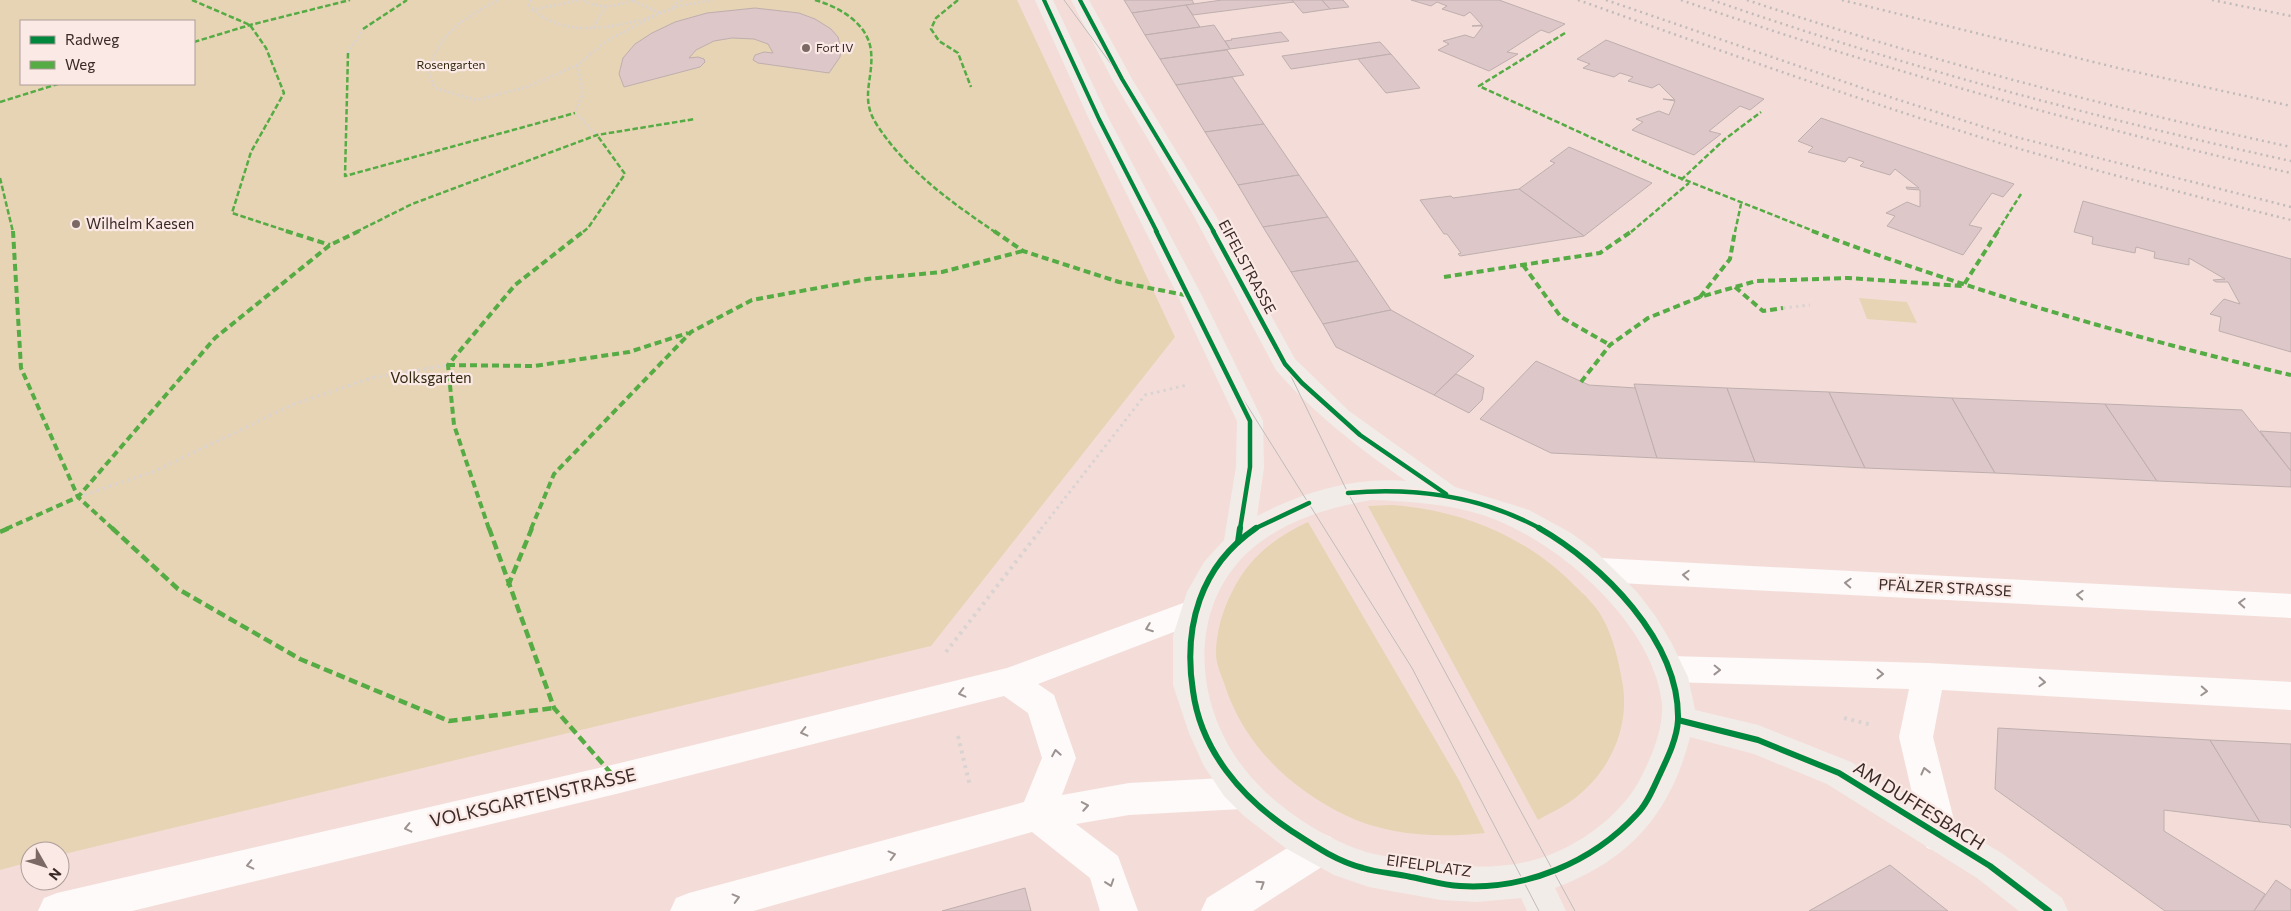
<svg xmlns="http://www.w3.org/2000/svg" width="2291" height="911" viewBox="0 0 2291 911" font-family="Commissioner,sans-serif">
<style>
.green{fill:#e7d4b5;fill-rule:evenodd}
.building{fill:#ddc7c8;stroke:#bfaeae}
.lines{fill:none;stroke-linecap:round;stroke-linejoin:round}
.path-far2{stroke:#dad3d2;stroke-width:2.5;stroke-dasharray:2 2.5;stroke-linecap:butt}
.path-far1{stroke:#dad3d2;stroke-width:3;stroke-dasharray:2.5 4;stroke-linecap:butt}
.path{stroke:#dad3d2;stroke-width:4;stroke-dasharray:3 4.5;stroke-linecap:butt}
.street{fill:#fdfaf9;fill-rule:evenodd}
.secondary{fill:#f2ece9;fill-rule:evenodd}
.tram{stroke:#c0bab9;stroke-width:1}
.rail{stroke:#c0bab9;stroke-width:2.5;stroke-dasharray:2 4;stroke-linecap:butt}
.quiet-far2{stroke:#55ab44;stroke-width:2.5;stroke-dasharray:5.5 2.5;stroke-linecap:butt}
.quiet-far1{stroke:#55ab44;stroke-width:4;stroke-dasharray:7 4;stroke-linecap:butt}
.quiet{stroke:#55ab44;stroke-width:4.5;stroke-dasharray:9 4.5;stroke-linecap:butt}
.cycleway-far2-casing{stroke:#fae9e5;stroke-width:6}
.cycleway-far1-casing{stroke:#fae9e5;stroke-width:8}
.cycleway-casing{stroke:#fae9e5;stroke-width:9}
.cycleway-far2{stroke:#00873e;stroke-width:4}
.cycleway-far1{stroke:#00873e;stroke-width:4.5}
.cycleway{stroke:#00873e;stroke-width:6}
.oneway{stroke:#9c9290}
.poi-dot{fill:#7c6966;stroke:#fae9e5;stroke-width:2}
.labels{text-anchor:middle;stroke-width:4.5;stroke-linejoin:round;paint-order:stroke}
.far-poi-label{font-size:12px;fill:#3b2b28;stroke:#fae9e5;text-anchor:start}
.far-park-label{font-size:12px;fill:#31290f;stroke:#fae9e5}
.poi-label{font-size:15px;fill:#3b2b28;stroke:#fae9e5;text-anchor:start}
.street-label{font-size:15px;fill:#3b2b28;stroke:#fae9e5}
.park-label{font-size:15px;fill:#31290f;stroke:#fae9e5}
.near-street-label{font-size:18px;fill:#3b2b28;stroke:#fae9e5}
</style>
<rect width="100%" height="100%" fill="#f4ddd8"/>
<g class="green">
<path d="M0 0H1017L1175 337 931 646 60 855V851H30V862L0 870ZM21 21H194V84H21Z"/>
<path d="M1859 298 1907 302 1917 323 1867 319Z"/>
<path d="M1392 505C1461 510 1526 536 1575 586 1585 595 1595 605 1602 617 1614 638 1619 663 1623 686 1629 727 1611 768 1580 794 1568 805 1552 812 1538 820L1368 506Z"/>
<path d="M1308 522 1460 782 1485 833C1439 838 1389 836 1347 816 1290 789 1243 744 1224 683 1221 675 1216 663 1216 654 1216 633 1222 611 1232 592 1248 558 1274 538 1308 522Z"/>
</g>
<g class="building">
<path d="M1124 0H1192L1194 4 1132 13Z"/>
<path d="M1222 0H1292L1294 2 1193 15 1186 5Z"/>
<path d="M1292 0H1322L1330 9 1303 13Z"/>
<path d="M1322 0H1343L1349 7 1330 9Z"/>
<path d="M1411 0H1499L1565 24 1549 33 1541 30 1507 52 1518 54 1489 71 1438 50 1449 44 1443 41 1465 35 1474 38 1483 26H1472L1482 25 1470 12 1464 16 1442 9 1447 6 1437 2 1431 6Z"/>
<path d="M1186 5 1200 27 1145 35 1132 13Z"/>
<path d="M755 8 799 13 815 19 831 29 838 37 841 49 840 57 829 73 758 63 753 60 755 55 764 52 773 53 768 44 754 39 732 38 714 41 696 50 689 58 698 57 704 59 705 62 700 67 624 87 619 74 623 58 635 44 652 33 675 22 707 13Z"/>
<path d="M1214 25 1230 49 1160 59 1145 35Z"/>
<path d="M1281 32 1289 41 1230 49 1225 41 1232 40 1231 39Z"/>
<path d="M1606 40 1764 99 1750 110 1740 106 1709 131 1721 134 1694 155 1632 130 1643 122 1636 119 1659 111 1669 115 1675 101 1663 99 1675 100 1659 84 1652 88 1628 81 1633 77 1620 73 1614 77 1583 68 1590 64 1577 59Z"/>
<path d="M1380 42 1391 54 1291 69 1282 56Z"/>
<path d="M1227 50 1244 75 1176 85 1160 59Z"/>
<path d="M1391 54 1420 88 1386 93 1358 59Z"/>
<path d="M1232 77 1264 124 1205 132 1176 85Z"/>
<path d="M1821 118 2014 184 2003 197 1992 193 1969 225 1982 228 1963 255 1887 226 1895 216 1886 213 1907 202 1920 207V190L1907 189 1906 187 1919 188 1895 169 1890 175 1860 166 1864 162 1849 157 1845 162 1808 152 1813 147 1798 141Z"/>
<path d="M1264 124 1299 175 1238 185 1205 132Z"/>
<path d="M1569 147 1652 183 1584 236 1519 189 1555 163 1550 161Z"/>
<path d="M1299 175 1328 217 1263 227 1238 185Z"/>
<path d="M1519 189 1584 236 1460 256 1458 254 1461 253 1447 234H1444L1420 200 1451 196 1453 198Z"/>
<path d="M2083 201 2291 259V352L2219 331 2221 317 2210 314 2224 299 2240 304 2228 282H2216L2213 280 2225 279 2189 258V265L2154 258 2155 252 2136 247 2135 253 2092 244 2093 237 2074 232Z"/>
<path d="M1328 217 1358 261 1291 272 1263 227Z"/>
<path d="M1358 261 1391 310 1323 324 1291 272Z"/>
<path d="M1391 310 1474 356 1434 395 1336 347 1323 324Z"/>
<path d="M1536 361 1589 385 1636 388 1657 458 1551 453 1480 419Z"/>
<path d="M1456 374 1484 388 1482 400 1469 413 1434 395Z"/>
<path d="M1634 384 1727 388 1755 462 1657 458Z"/>
<path d="M1727 388 1829 392 1865 468 1755 462Z"/>
<path d="M1829 392 1952 398 1995 473 1865 468Z"/>
<path d="M1952 398 2105 404 2157 481 1995 473Z"/>
<path d="M2105 404 2242 410 2291 471V487L2157 481Z"/>
<path d="M2260 431 2291 433V471Z"/>
<path d="M1998 728 2210 740 2260 822 2164 810V831L2265 894 2254 911H2165L1995 789Z"/>
<path d="M2210 740 2291 744V828L2289 825 2260 822Z"/>
<path d="M1890 865 1948 911H1809Z"/>
<path d="M2276 880 2291 890V911H2254Z"/>
<path d="M1025 888 1031 911H942Z"/>
</g>
<g class="lines">
<g class="path-far2">
<path d="M498 0C462 20 441 30 428 72L435 88 476 100 527 87 577 65 608 40 660 13 680 6 712 0"/>
<path d="M531 0 529 5C562 40 613 28 654 16"/>
<path d="M583 0C599 10 617 6 634 0"/>
<path d="M633 1 660 13"/>
<path d="M673 7 681 0"/>
<path d="M532 10 580 0"/>
<path d="M593 27 606 7"/>
<path d="M348 53 363 29"/>
<path d="M577 65 583 93 575 113 597 135"/>
</g>
<g class="path-far1">
<path d="M1783 308 1810 305"/>
<path d="M78 497 155 471 292 405 371 378 448 365"/>
<path d="M1041 529 1145 395 1187 385"/>
</g>
<g class="path">
<path d="M946 652 1042 528"/>
<path d="M1844 718 1872 725"/>
<path d="M958 736 970 786"/>
</g>
<g class="street">
<path d="M1600 558 2291 594V618L1600 582 1589 578 1585 570 1589 562Z"/>
<path d="M1194 599 1205 602 1209 611 1205 620 1038 684 1054 695 1076 758 1062 795 1129 783 1242 777 1254 782 1259 793 1254 804 1242 809 1129 815 1076 824 1118 856 1138 911H1100L1090 878 1032 832 753 911H670L676 898 689 893 1024 802 1042 758 1028 713 1004 696 616 794 132 911H38L44 898 57 893 616 764 1007 668Z"/>
<path d="M1669 656 1928 663 2291 682V710L1942 690 1933 737 1958 836 1953 848 1940 852 1927 848 1922 836 1899 737 1909 689 1669 682 1658 678 1653 669 1658 660Z"/>
<path d="M1318 832 1331 837 1336 849 1331 861 1253 911H1201L1207 898 1305 837Z"/>
</g>
<path class="secondary" d="M1035 0H1053L1109 119 1202 296 1263 421 1264 467 1257 516C1304 492 1353 477 1406 481 1359 448 1314 414 1276 370L1194 216 1112 79 1071 0H1089L1132 79 1216 216 1295 359 1349 411 1455 487 1529 510 1571 533 1594 550 1637 592 1656 617 1671 642 1688 677 1695 710 1758 725 1851 762 2003 854 2062 898 2068 911H2019L1977 878 1827 784 1754 754 1690 737C1670 815 1629 860 1555 888L1566 911H1527L1521 898 1476 902 1441 900 1369 887 1334 875 1287 849 1244 816 1224 796 1204 766 1189 733 1173 685V636L1187 592 1204 562 1224 540 1236 467 1237 421 1178 296 1089 119ZM1371 500C1410 501 1449 504 1486 516 1558 541 1653 623 1662 703 1664 729 1650 761 1638 783 1618 819 1570 852 1530 861 1491 870 1453 867 1414 860 1395 857 1375 856 1357 849 1317 834 1273 805 1246 771 1195 709 1186 611 1247 553 1282 521 1326 508 1371 500Z"/>
<g class="tram">
<path d="M1044 0 1099 119 1228 375 1412 668 1539 911"/>
<path d="M1064 0 1122 79 1205 216 1285 364 1348 493 1575 911"/>
</g>
<g class="rail">
<path d="M1578 0C1719 50 1860 101 2003 144 2098 172 2195 196 2291 220"/>
<path d="M1606 0 1874 92 2012 136 2291 207"/>
<path d="M1681 0C1881 69 2084 126 2291 173"/>
<path d="M1712 0C1902 66 2095 118 2291 161"/>
<path d="M1747 0C1926 60 2107 107 2291 147"/>
<path d="M1842 0 2118 68 2291 106"/>
<path d="M2212 0 2291 16"/>
</g>
<g class="quiet-far2">
<path d="M192 0 250 25 266 48 284 93 251 152 232 213 290 232"/>
<path d="M815 0C839 7 868 23 871 51 874 79 859 98 877 125 907 171 951 202 995 232"/>
<path d="M958 0 936 18 931 29 939 41 958 53 971 87"/>
<path d="M363 29 407 0"/>
<path d="M1565 33 1479 86 1675 176 1816 232"/>
<path d="M194 42 250 25 350 0"/>
<path d="M348 53 345 176 575 113"/>
<path d="M0 102 58 84"/>
<path d="M0 178 13 232"/>
<path d="M1681 180 1725 139 1761 112"/>
<path d="M356 232 412 204 597 135 695 119"/>
<path d="M583 232 588 228 625 174 597 135"/>
<path d="M1631 232 1689 183"/>
<path d="M1735 232 1741 204"/>
<path d="M1997 232 2021 194"/>
</g>
<g class="quiet-far1">
<path d="M13 231 21 368 78 497 113 529"/>
<path d="M286 231 330 245"/>
<path d="M994 231 1023 251 1119 282 1190 296"/>
<path d="M1812 231C1969 290 2128 337 2291 375"/>
<path d="M1523 265 1561 317 1610 345"/>
<path d="M1444 277 1600 253 1632 231"/>
<path d="M1735 287 1763 311 1783 308"/>
<path d="M1700 297 1730 259 1735 231"/>
<path d="M448 365 534 366 629 352 688 333"/>
<path d="M1581 382 1610 345 1648 318 1700 297 1756 281 1848 278 1963 286 1998 231"/>
<path d="M6 529 78 497 215 338 330 245 359 231"/>
<path d="M489 529 454 425 448 365 515 285 584 231"/>
<path d="M531 529 554 474 691 332 752 300 867 279 942 272 1023 251"/>
</g>
<g class="quiet">
<path d="M112 528 178 589 300 659 449 721 554 708"/>
<path d="M489 528 554 708 616 779"/>
<path d="M0 532 9 528"/>
<path d="M508 586 532 528"/>
</g>
<defs>
<g id="cycleway-far2">
<path d="M1044 0 1099 119 1157 232"/>
<path d="M1080 0 1122 79 1214 232"/>
</g>
<g id="cycleway-far1">
<path d="M1156 231 1250 421V467L1240 529"/>
<path d="M1213 231 1285 364 1302 383 1360 435 1446 494"/>
<path d="M1348 493C1417 487 1481 496 1541 529"/>
<path d="M1254 529 1309 503"/>
</g>
<g id="cycleway">
<path d="M1256 528C1200 566 1183 627 1193 691 1201 751 1242 798 1290 830 1313 845 1336 861 1363 868 1379 873 1395 873 1411 877 1427 880 1443 885 1460 886 1525 890 1592 863 1637 814 1647 804 1653 789 1659 776 1667 759 1677 739 1678 720 1680 641 1602 564 1539 528"/>
<path d="M1238 542 1240 528"/>
<path d="M1678 720 1758 740 1839 773 1990 866 2049 911"/>
</g>
</defs>
<use href="#cycleway-far2" class="cycleway-far2-casing"/>
<use href="#cycleway-far1" class="cycleway-far1-casing"/>
<use href="#cycleway" class="cycleway-casing"/>
<use href="#cycleway-far2" class="cycleway-far2"/>
<use href="#cycleway-far1" class="cycleway-far1"/>
<use href="#cycleway" class="cycleway"/>
</g>
<defs><path id="oneway-chevron" d="M-2-3.5L2.5 0L-2 3.5" fill="none" stroke-width="1.6" stroke-linecap="round" stroke-linejoin="round" transform="scale(1.25)"/></defs>
<g class="oneway">
<use href="#oneway-chevron" transform="translate(1686 575) rotate(-177)"/>
<use href="#oneway-chevron" transform="translate(1848 583) rotate(-177)"/>
<use href="#oneway-chevron" transform="translate(2080 595) rotate(-177)"/>
<use href="#oneway-chevron" transform="translate(2242 603) rotate(-177)"/>
<use href="#oneway-chevron" transform="translate(1149 628) rotate(159)"/>
<use href="#oneway-chevron" transform="translate(1717 670) rotate(1)"/>
<use href="#oneway-chevron" transform="translate(1880 674) rotate(1)"/>
<use href="#oneway-chevron" transform="translate(2042 682) rotate(3)"/>
<use href="#oneway-chevron" transform="translate(2204 691) rotate(3)"/>
<use href="#oneway-chevron" transform="translate(962 693) rotate(166)"/>
<use href="#oneway-chevron" transform="translate(804 732) rotate(166)"/>
<use href="#oneway-chevron" transform="translate(1056 753) rotate(-100)"/>
<use href="#oneway-chevron" transform="translate(1925 771) rotate(-104)"/>
<use href="#oneway-chevron" transform="translate(1085 806) rotate(-10)"/>
<use href="#oneway-chevron" transform="translate(408 828) rotate(167)"/>
<use href="#oneway-chevron" transform="translate(892 855) rotate(-15)"/>
<use href="#oneway-chevron" transform="translate(250 865) rotate(167)"/>
<use href="#oneway-chevron" transform="translate(1110 883) rotate(71)"/>
<use href="#oneway-chevron" transform="translate(1261 884) rotate(-33)"/>
<use href="#oneway-chevron" transform="translate(736 898) rotate(-15)"/>
</g>
<g class="poi-dot">
<circle cx="806" cy="48" r="5"/>
<circle cx="76" cy="224" r="5"/>
</g>
<g class="labels">
<g class="far-poi-label">
<text x="816" y="52">Fort IV</text>
</g>
<g class="far-park-label">
<text x="451" y="69">Rosengarten</text>
</g>
<g class="poi-label">
<text x="86" y="229">Wilhelm Kaesen</text>
</g>
<g class="street-label">
<text transform="translate(1247 267) rotate(62)" y="5">EIFELSTRASSE</text>
<text transform="translate(1945 588) rotate(3)" y="5">PFÄLZER STRASSE</text>
<text transform="translate(1429 866) rotate(8)" y="5">EIFELPLATZ</text>
</g>
<g class="park-label">
<text x="431" y="383">Volksgarten</text>
</g>
<g class="near-street-label">
<text transform="translate(533 798) rotate(-13)" y="6">VOLKSGARTENSTRASSE</text>
<text transform="translate(1919 806) rotate(32)" y="6">AM DUFFESBACH</text>
</g>
</g>
<rect x="20" y="20" width="175" height="65" fill="#fae9e5" stroke="#ae9d99"/>
<rect x="30" y="36" width="25" height="8" fill="#00873e" stroke="#ae9d99"/>
<text x="65" y="45" font-size="15" fill="#3b2b28">Radweg</text>
<rect x="30" y="61" width="25" height="8" fill="#55ab44" stroke="#ae9d99"/>
<text x="65" y="70" font-size="15" fill="#3b2b28">Weg</text>
<g transform="translate(45 866) rotate(129)"><circle r="24" fill="#fae9e5" stroke="#ae9d99"/>
<path d="M0-4L9 19L0 12L-9 19Z" fill="#7c6966"/>
<text y="-8" font-size="14" font-weight="bold" text-anchor="middle" fill="#3b2b28">N</text>
</g>
</svg>
